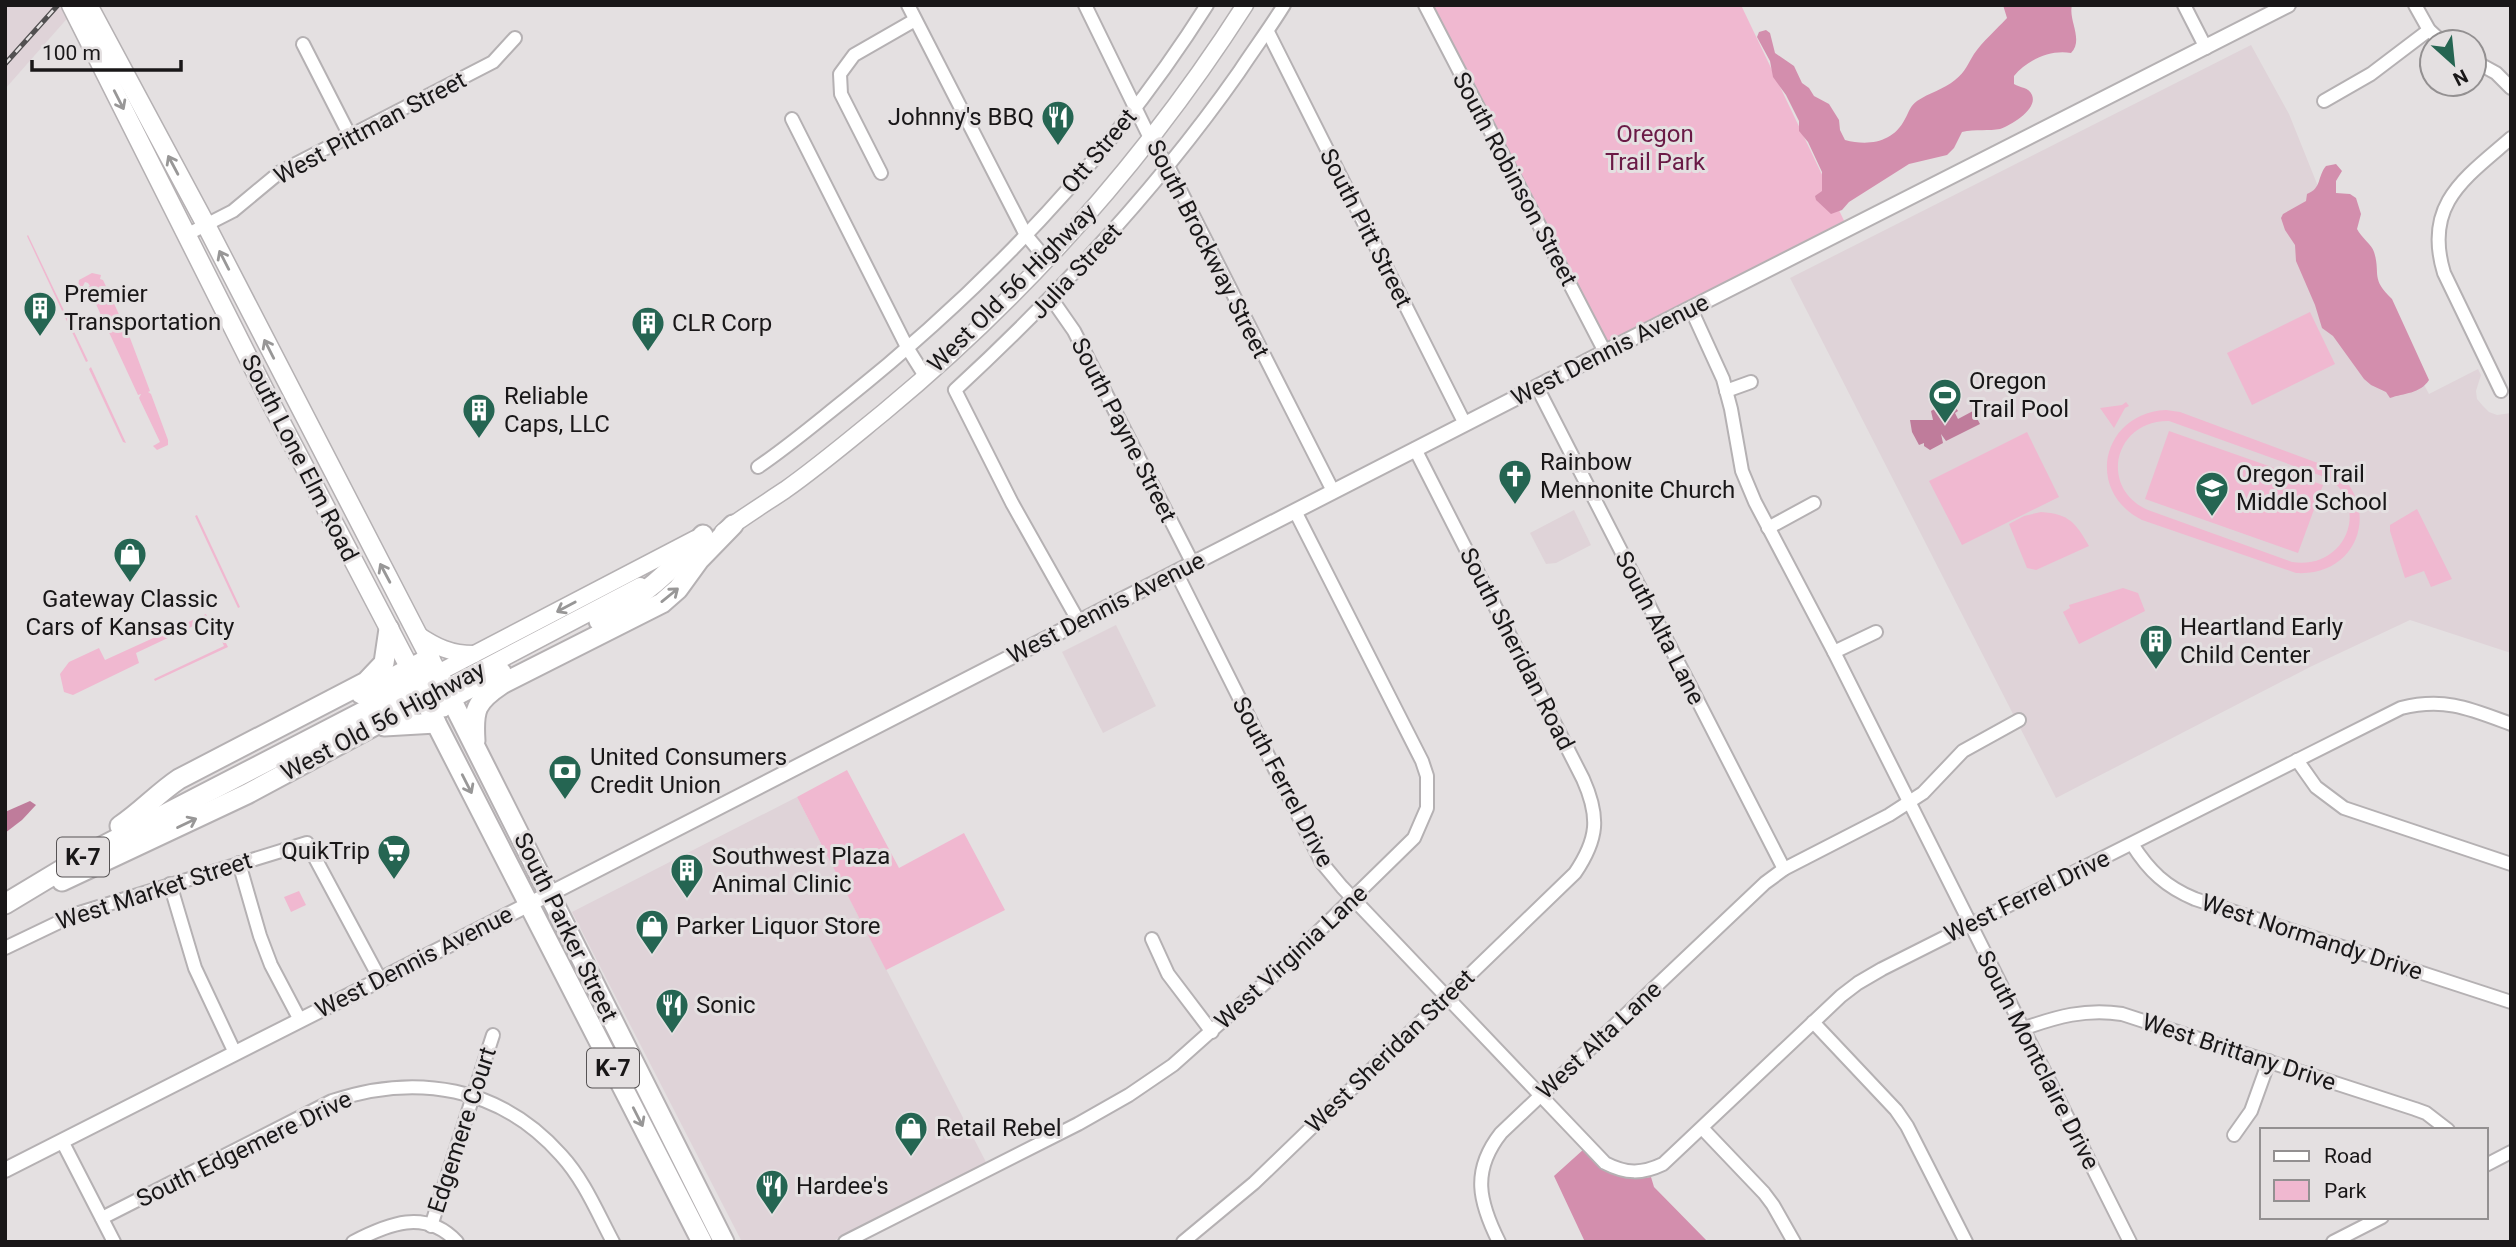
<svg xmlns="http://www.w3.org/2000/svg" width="2516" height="1247" viewBox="0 0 2516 1247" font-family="Roboto,sans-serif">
<rect width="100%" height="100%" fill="#e4e0e1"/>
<g fill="#dfd3d8">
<polygon points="5,5 79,5 5,89"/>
<polygon points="2251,45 2289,114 2317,184 2429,394 2478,369 2481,375 2476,391 2477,399 2483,406 2489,412 2497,415 2511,413 2511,653 2410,620 2310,667 2056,798 1790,278"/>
<polygon points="1574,510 1591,545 1556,563 1546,564 1530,533"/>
<polygon points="1116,625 1156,706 1103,733 1062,652"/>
<polygon points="797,797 987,1164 831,1242 742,1242 572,912"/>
</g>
<g fill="#f0b8d0" fill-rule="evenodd">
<polygon points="1425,5 1741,5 1848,229 1605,352"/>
<polygon points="28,235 88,361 86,362 27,236"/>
<polygon points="92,273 101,275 100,279 103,280 130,338 150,391 148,392 151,394 168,440 168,445 157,450 153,446 160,442 139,398 141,394 138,395 88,287 90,286 88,283 85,282 83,286 78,287 79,280"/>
<polygon points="2310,312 2335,364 2252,405 2227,353"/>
<polygon points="91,367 126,443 123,442 89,369"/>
<polygon points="2126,402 2129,406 2125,408 2114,428 2100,408 2122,405"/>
<path d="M2166,410L2180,412L2334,469C2382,507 2359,577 2296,573L2142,520C2084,491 2102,413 2166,410ZM2169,421L2330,479C2371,511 2343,570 2292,562L2148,510C2098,488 2114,420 2169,421Z"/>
<polygon points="2169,431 2323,485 2298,553 2145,499"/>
<polygon points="2027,432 2059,497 1962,545 1929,481"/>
<polygon points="2417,509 2452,579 2431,587 2424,571 2405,578 2390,531 2390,525"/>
<path d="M2041,512C2069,514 2075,522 2089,546L2036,570L2027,568L2009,524L2024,516Z"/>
<polygon points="197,515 240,607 238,608 195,516"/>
<polygon points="2123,588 2138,593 2145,611 2079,644 2063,612 2070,608 2069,605"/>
<polygon points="206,614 208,619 136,653 139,663 73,695 64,692 60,674 69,662 99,648 105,660"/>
<polygon points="223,637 228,647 155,681 154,679 224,646 221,639"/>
<polygon points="847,770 899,868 964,833 1005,910 886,970 797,797"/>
<polygon points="299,891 306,905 291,912 284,897"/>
</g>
<g fill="#d38ead">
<path d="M2003,5H2072C2068,20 2084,40 2071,53C2051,49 2027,60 2014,76V84C2020,88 2029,87 2032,95C2038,109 2012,125 2000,129C1990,131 1975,129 1962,132L1954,148L1947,155L1909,164L1849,202L1842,210L1831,214L1816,200L1815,196L1822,191V172L1808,142L1799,131V121L1786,95L1773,77L1770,61L1757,37L1759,32L1766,30L1770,33L1775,53L1794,66L1802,83L1809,88L1814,96L1829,104L1839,120L1840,130L1845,140C1868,146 1893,143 1905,119C1909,112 1910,106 1917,101C1929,93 1944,89 1955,80C1966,71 1967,65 1974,54C1983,41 1996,30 2007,18Z"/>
<path d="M2336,164L2342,171L2336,181V193L2350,194L2356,198L2361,214L2357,229C2361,237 2372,245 2374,252C2381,274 2370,278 2392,299L2429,380C2420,394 2404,393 2390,398L2386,392L2371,385L2364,379L2333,336L2322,328L2315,305L2296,261L2295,245L2285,230L2281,218L2283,214L2306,201L2307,194C2322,188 2317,177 2326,166Z"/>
<path d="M1584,1149C1606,1172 1617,1181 1651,1177L1654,1187L1708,1242H1585L1554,1176Z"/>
</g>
<g fill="#bf7c9b">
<polygon points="1949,401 1953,409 1956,408 1958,411 1955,413 1958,419 1973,411 1980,424 1946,441 1941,434 1943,443 1930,450 1924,446 1924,443 1919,445 1912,432 1910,420 1933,420 1931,411"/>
<polygon points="30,801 36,805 22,820 5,833 5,812"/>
</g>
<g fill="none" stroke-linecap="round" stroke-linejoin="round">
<defs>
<g id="minor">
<polyline points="908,5 1026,235 1046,259"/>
<polyline points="1085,5 1150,138 1168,166 1333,491"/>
<polyline points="1425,5 1605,352"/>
<polyline points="2184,5 2206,48"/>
<polyline points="2415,5 2429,30 2442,42"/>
<polyline points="1268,32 1465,424"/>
<polyline points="303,44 350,136"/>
<polyline points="2474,61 2496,73 2511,88"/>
<polyline points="2324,101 2371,74 2429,30"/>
<polyline points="792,119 908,349 925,376"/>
<polyline points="881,173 841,94 840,74 854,55 915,20"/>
<polyline points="186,235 233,211 280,172 493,62 515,38"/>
<polyline points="1051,298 1074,331 1193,564"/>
<polyline points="1691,309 1723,379 1731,409 1742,471 1755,502 1834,652 2130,1242"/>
<polyline points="1537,387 1784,869"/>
<polyline points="1726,391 1751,382"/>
<path d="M2501,391L2444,273C2423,204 2465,178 2511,138"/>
<path d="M758,467C789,446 817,422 846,399C986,287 1111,157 1207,5"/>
<polyline points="1768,528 1814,503"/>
<path d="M1176,572L1322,863L1342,887L1605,1163C1626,1174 1642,1174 1663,1164L1841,996L1858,983L1882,969L2401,708C2445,697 2471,709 2511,724"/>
<path d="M1079,622L1012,503L955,390C1060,293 1157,189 1239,72C1254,49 1270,28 1284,5"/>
<polyline points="1834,652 1876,632"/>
<polyline points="2297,760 2316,787 2344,808 2511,864"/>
<path d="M2132,844C2149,871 2166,887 2195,899L2511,1002"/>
<polyline points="239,863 260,936 271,965 300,1020"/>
<polyline points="170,884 195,968 235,1053"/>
<polyline points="1152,939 1168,974 1212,1032"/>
<polyline points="5,948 76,914 307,843 380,979"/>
<polyline points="1813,1022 1896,1110 1907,1126 1966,1242"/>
<path d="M2022,1029C2056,1017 2086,1008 2122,1014L2415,1109L2426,1113L2448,1130"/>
<polyline points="1702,1128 1764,1193 1773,1205 1794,1242"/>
<polyline points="2234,1135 2251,1111 2269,1061"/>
<polyline points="62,1141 114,1242"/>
<polyline points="2486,1165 2511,1152"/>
<path d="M102,1218L332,1101C416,1073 500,1086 561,1155C584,1180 597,1212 613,1242"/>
<polyline points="431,1226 493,1035"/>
<path d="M353,1242C388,1224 425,1208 457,1242"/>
<polyline points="845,1242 1078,1124 1129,1095 1173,1065 1275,974 1414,838 1427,808 1427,776 1422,761 1295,511"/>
<path d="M1183,1242L1254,1183L1575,873C1598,839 1600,817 1583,779L1415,449"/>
<path d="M1499,1242C1479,1202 1471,1171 1501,1133L1765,883L1784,869L1889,815L1923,793L1963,751L2019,720"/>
<polyline points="2333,1242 2382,1217"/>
</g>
<polyline id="tertiary" points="5,1170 563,887 1605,352 2288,5"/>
<g id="secondary">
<path d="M723,532C743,517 764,504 785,490C819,466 852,438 884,412C1024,296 1147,158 1245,5"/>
<path d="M417,634C436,647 451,654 474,654"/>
<polyline points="438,673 695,539"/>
<polyline points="446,688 640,586"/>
</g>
<g id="primary">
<polyline points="71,5 272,405 417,682"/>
<polyline points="88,5 206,225 436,670"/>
</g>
<g id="trunk">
<path d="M599,621C642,598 671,571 703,535"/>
<polyline points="418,684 436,723 702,1242"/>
<polyline points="361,694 430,658"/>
<polyline points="443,707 451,698 501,672"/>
<polyline points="384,726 436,723"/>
<path d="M475,741C473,710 475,702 502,684L662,603L678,589L699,560L733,525"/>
<path d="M120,826C141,812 158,793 179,779L366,682L384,663L389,629"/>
<polyline points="62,881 247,794 435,693"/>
<polyline points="5,904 88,854 438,673 724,1242"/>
</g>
</defs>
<use href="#minor" stroke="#b5b1b3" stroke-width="16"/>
<use href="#tertiary" stroke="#b5b1b3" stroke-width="18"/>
<use href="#secondary" stroke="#b5b1b3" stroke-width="19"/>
<use href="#primary" stroke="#b5b1b3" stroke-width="21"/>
<use href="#trunk" stroke="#b5b1b3" stroke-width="23"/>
<use href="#minor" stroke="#fff" stroke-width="12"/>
<use href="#tertiary" stroke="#fff" stroke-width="14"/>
<use href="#secondary" stroke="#fff" stroke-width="16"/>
<use href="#primary" stroke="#fff" stroke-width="18"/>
<use href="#trunk" stroke="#fff" stroke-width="19"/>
<defs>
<polyline id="rail" points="5,64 58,5"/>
</defs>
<use href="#rail" stroke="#525051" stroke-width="5"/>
<use href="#rail" stroke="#e4e0e1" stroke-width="2.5" stroke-dasharray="8" stroke-linecap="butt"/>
</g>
<defs><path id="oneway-shaft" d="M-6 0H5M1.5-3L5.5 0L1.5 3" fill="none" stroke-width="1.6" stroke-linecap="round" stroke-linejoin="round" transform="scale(1.75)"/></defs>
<g stroke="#989797">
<use href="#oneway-shaft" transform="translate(119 100) rotate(63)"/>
<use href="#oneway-shaft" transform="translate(173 165) rotate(-118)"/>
<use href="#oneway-shaft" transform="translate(224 260) rotate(-117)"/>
<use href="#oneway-shaft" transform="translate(269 349) rotate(-117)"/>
<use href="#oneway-shaft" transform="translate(385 573) rotate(-118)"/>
<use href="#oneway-shaft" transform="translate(670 595) rotate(-39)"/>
<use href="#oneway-shaft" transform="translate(566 607) rotate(152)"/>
<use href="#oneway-shaft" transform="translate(467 784) rotate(63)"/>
<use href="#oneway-shaft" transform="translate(187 823) rotate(-26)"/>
<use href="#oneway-shaft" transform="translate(638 1117) rotate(63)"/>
</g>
<defs>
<symbol id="restaurant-pin" viewBox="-11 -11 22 30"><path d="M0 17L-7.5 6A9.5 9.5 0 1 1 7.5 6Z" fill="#256552" stroke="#e4e0e1"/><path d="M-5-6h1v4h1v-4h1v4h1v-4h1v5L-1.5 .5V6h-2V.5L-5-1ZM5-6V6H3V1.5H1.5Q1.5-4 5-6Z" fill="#fff"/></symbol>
<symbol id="building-pin" viewBox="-11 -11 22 30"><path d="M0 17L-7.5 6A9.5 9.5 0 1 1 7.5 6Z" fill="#256552" stroke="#e4e0e1"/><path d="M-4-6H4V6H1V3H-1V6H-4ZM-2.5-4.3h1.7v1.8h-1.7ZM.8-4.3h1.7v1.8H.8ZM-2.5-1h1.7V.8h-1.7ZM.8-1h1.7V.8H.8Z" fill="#fff"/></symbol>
<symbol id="stadium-pin" viewBox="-11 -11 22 30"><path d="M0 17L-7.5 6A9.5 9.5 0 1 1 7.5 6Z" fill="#256552" stroke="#e4e0e1"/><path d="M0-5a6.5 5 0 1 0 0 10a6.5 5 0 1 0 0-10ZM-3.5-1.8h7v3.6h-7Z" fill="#fff"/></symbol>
<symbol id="church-pin" viewBox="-11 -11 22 30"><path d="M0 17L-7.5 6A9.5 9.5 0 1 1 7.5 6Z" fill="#256552" stroke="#e4e0e1"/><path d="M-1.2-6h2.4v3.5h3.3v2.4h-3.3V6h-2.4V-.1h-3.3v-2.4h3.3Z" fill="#fff"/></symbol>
<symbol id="school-pin" viewBox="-11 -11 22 30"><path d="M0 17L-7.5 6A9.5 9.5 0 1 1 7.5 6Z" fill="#256552" stroke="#e4e0e1"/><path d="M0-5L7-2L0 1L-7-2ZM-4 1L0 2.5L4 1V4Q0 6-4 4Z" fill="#fff"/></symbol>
<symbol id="shop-pin" viewBox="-11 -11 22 30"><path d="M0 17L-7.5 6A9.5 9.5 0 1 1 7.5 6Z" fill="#256552" stroke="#e4e0e1"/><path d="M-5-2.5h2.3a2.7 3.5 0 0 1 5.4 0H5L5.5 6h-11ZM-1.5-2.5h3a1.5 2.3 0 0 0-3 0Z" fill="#fff"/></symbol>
<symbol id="bank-pin" viewBox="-11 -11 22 30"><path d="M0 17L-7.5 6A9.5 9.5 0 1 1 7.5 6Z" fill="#256552" stroke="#e4e0e1"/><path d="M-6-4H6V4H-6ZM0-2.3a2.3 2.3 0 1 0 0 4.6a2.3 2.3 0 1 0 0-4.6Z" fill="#fff"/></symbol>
<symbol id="supermarket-pin" viewBox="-11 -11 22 30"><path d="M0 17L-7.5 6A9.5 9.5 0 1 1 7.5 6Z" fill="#256552" stroke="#e4e0e1"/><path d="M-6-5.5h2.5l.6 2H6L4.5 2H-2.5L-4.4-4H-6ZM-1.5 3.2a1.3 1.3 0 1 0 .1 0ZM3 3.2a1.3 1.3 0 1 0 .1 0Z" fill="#fff"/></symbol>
</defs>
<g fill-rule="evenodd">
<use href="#restaurant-pin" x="1039" y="98" width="38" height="52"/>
<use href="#building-pin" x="21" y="289" width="38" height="52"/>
<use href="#building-pin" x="629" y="304" width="38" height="52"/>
<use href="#stadium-pin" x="1926" y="376" width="38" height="52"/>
<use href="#building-pin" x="460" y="391" width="38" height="52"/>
<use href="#church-pin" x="1496" y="457" width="38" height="52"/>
<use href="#school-pin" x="2193" y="469" width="38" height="52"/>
<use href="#shop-pin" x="111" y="535" width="38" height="52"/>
<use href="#building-pin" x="2137" y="622" width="38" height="52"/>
<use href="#bank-pin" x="546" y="752" width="38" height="52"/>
<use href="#supermarket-pin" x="375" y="832" width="38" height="52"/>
<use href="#building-pin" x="668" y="851" width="38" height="52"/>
<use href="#shop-pin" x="633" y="907" width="38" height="52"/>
<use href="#restaurant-pin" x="653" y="986" width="38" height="52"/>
<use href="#shop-pin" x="892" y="1109" width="38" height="52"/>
<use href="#restaurant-pin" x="753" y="1167" width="38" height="52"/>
</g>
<g text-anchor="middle" stroke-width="6" stroke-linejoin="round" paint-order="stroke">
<g fill="#e4e0e1" stroke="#565354" stroke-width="2">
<rect x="57" y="837.5" width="52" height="39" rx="5"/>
<rect x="587" y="1048.5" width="52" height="39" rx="5"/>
</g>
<g font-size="23" font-weight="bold" fill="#191718">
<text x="83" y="865">K-7</text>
<text x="613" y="1076">K-7</text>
</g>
<g font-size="24" fill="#191718" stroke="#e4e0e1" text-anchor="start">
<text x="1034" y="125" text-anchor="end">Johnny's BBQ</text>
<text x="64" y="302">Premier<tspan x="64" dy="28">Transportation</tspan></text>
<text x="672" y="331">CLR Corp</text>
<text x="1969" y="389">Oregon<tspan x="1969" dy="28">Trail Pool</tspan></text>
<text x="504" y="404">Reliable<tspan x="504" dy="28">Caps, LLC</tspan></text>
<text x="1540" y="470">Rainbow<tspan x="1540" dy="28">Mennonite Church</tspan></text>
<text x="2236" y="482">Oregon Trail<tspan x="2236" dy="28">Middle School</tspan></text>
<text x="130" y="607" text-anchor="middle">Gateway Classic<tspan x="130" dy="28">Cars of Kansas City</tspan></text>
<text x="2180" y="635">Heartland Early<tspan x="2180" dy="28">Child Center</tspan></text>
<text x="590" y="765">United Consumers<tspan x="590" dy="28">Credit Union</tspan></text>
<text x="370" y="859" text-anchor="end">QuikTrip</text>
<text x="712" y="864">Southwest Plaza<tspan x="712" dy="28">Animal Clinic</tspan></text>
<text x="676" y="934">Parker Liquor Store</text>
<text x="696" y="1013">Sonic</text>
<text x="936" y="1136">Retail Rebel</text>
<text x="796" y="1194">Hardee's</text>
</g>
<g font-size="24" fill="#191718" stroke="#e4e0e1">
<text transform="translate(370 128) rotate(-28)" y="8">West Pittman Street</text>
<text transform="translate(1099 151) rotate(-50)" y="8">Ott Street</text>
<text transform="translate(1515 179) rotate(62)" y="8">South Robinson Street</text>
<text transform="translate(1366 228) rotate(63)" y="8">South Pitt Street</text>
<text transform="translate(1208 249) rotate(63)" y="8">South Brockway Street</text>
<text transform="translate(1076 271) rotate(-47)" y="8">Julia Street</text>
<text transform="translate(1012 288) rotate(-45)" y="8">West Old 56 Highway</text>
<text transform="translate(1610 350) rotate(-27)" y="8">West Dennis Avenue</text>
<text transform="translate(1124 430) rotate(63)" y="8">South Payne Street</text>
<text transform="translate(300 458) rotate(63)" y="8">South Lone Elm Road</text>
<text transform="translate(1106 608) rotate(-27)" y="8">West Dennis Avenue</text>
<text transform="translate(1660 628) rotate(63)" y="8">South Alta Lane</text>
<text transform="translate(1517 649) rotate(63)" y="8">South Sheridan Road</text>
<text transform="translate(383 721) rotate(-28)" y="8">West Old 56 Highway</text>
<text transform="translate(1283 782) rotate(62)" y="8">South Ferrel Drive</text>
<text transform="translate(154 891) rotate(-18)" y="8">West Market Street</text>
<text transform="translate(2027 896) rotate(-26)" y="8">West Ferrel Drive</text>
<text transform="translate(566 927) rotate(64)" y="8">South Parker Street</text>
<text transform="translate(2312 937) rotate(18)" y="8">West Normandy Drive</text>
<text transform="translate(1291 957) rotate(-43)" y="8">West Virginia Lane</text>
<text transform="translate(414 962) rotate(-27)" y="8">West Dennis Avenue</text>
<text transform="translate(1599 1040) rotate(-43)" y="8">West Alta Lane</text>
<text transform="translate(1390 1051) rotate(-44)" y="8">West Sheridan Street</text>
<text transform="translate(2239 1052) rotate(18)" y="8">West Brittany Drive</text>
<text transform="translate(2038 1060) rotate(63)" y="8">South Montclaire Drive</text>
<text transform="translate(462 1130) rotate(-72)" y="8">Edgemere Court</text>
<text transform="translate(244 1149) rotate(-26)" y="8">South Edgemere Drive</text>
</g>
<g font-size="24" fill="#6a1a46" stroke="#e4e0e1">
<text x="1655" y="142">Oregon<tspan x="1655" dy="28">Trail Park</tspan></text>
</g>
</g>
<rect width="2516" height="1247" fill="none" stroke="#191718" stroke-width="14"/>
<rect x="2260" y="1128" width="228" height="91" fill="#e4e0e1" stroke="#939091" stroke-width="2"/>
<rect x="2274" y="1151" width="35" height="10" fill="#ffffff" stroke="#939091" stroke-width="2"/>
<text x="2324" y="1163" font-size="21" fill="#191718">Road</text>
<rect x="2274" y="1180" width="35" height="21" fill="#f0b8d0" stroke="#939091" stroke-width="2"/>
<text x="2324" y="1198" font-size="21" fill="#191718">Park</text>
<g transform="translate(2453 63) rotate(153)"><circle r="33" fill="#e4e0e1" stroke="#939091" stroke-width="2"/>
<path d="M0-5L12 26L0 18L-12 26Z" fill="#256552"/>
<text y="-10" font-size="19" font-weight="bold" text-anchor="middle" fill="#191718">N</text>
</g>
<path d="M32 60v10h149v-10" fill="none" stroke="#191718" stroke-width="3.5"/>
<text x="42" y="60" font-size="21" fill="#191718" stroke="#e4e0e1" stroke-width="5" paint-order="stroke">100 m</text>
</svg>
